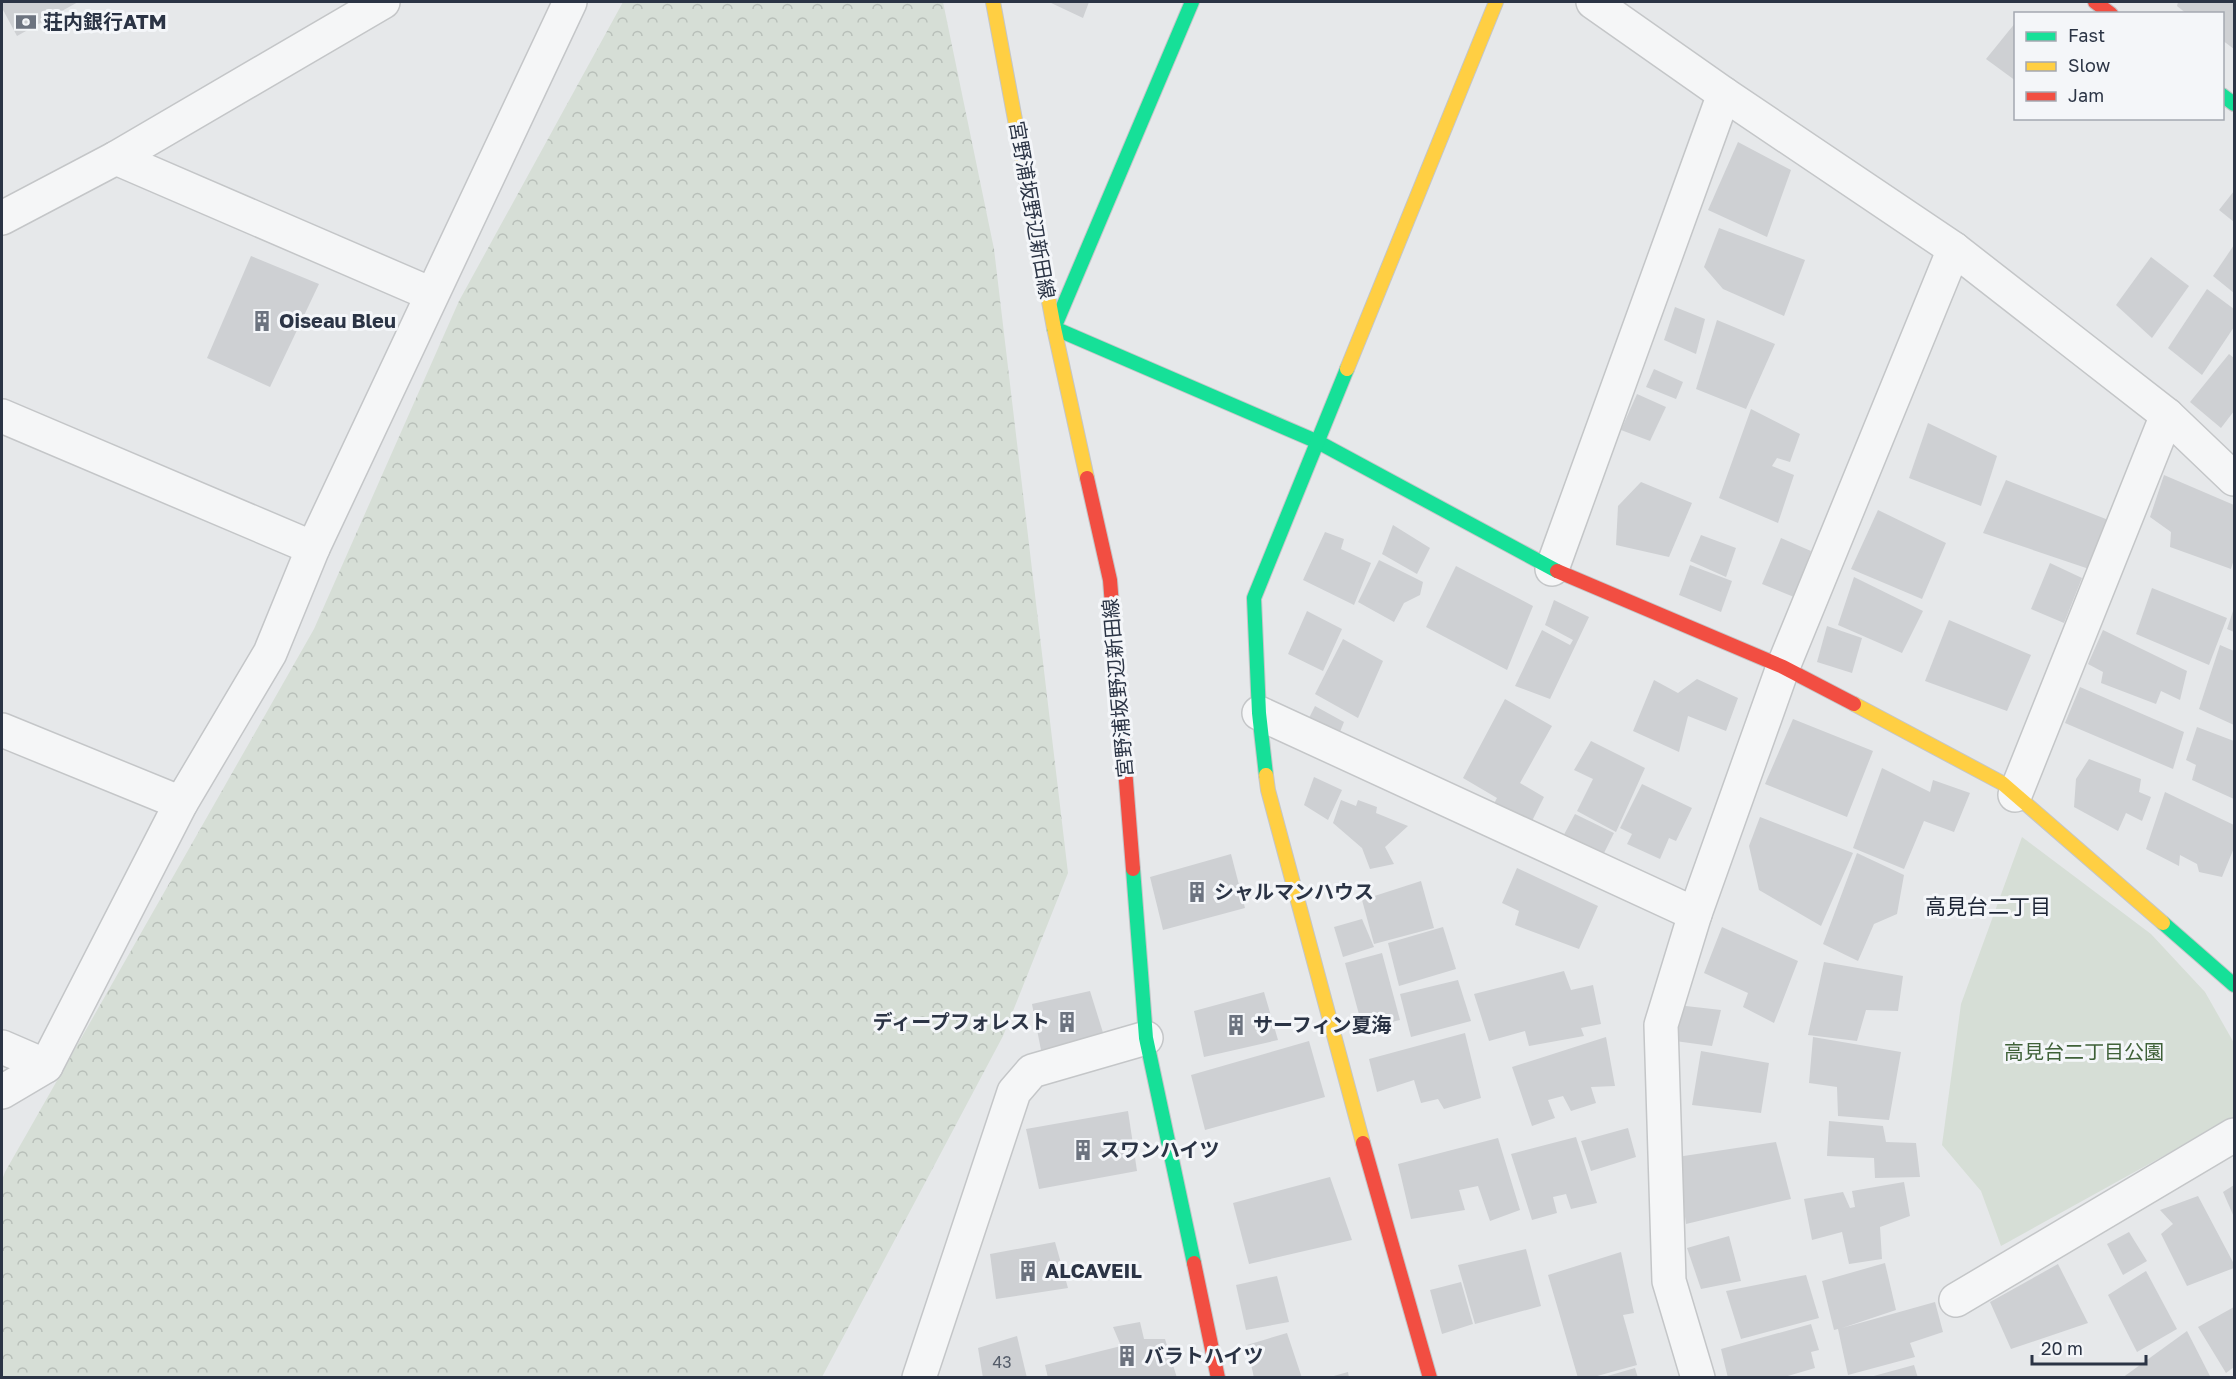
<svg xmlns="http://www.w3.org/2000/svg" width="2236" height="1379" viewBox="0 0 2236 1379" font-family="'Golos Text','Noto Sans JP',sans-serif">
<defs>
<pattern id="forest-crowns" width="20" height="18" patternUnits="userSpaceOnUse" patternTransform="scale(1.5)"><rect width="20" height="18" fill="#d6ded6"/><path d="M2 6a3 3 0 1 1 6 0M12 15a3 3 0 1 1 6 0" fill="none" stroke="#b8bfb9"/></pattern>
</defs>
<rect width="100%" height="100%" fill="#e6e8ea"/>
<polygon fill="url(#forest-crowns)" points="623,2 943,2 994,249 1068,873 1003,1036 822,1377 2,1377 2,1180 5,1172 314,629 459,301"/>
<polygon fill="#d6ded6" points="2022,837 2151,934 2205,992 2234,1043 2234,1117 2001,1246 1981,1191 1942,1145 1961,1004"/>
<g fill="#ced0d3">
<polygon points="2,2 78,2 17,36 2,8"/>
<polygon points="1049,2 1089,2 1083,18"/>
<polygon points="2178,2 2234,2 2234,49 2222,40 2222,14 2187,14 2177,6"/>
<polygon points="2016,22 2016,81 1986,59"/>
<polygon points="1738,142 1791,170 1767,237 1708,210"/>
<polygon points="2234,191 2234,222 2219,210"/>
<polygon points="1719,228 1805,260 1784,316 1723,289 1704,267"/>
<polygon points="2234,245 2234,293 2213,276"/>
<polygon points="251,256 319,284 270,387 207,358"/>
<polygon points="2151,257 2189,286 2152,338 2116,305"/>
<polygon points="2207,289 2234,309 2234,327 2202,375 2168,348"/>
<polygon points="1675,307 1705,319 1696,354 1664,340"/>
<polygon points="1717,320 1775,344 1746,409 1696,389"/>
<polygon points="2229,354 2234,358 2234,411 2221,428 2190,402"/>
<polygon points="1654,369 1683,382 1676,399 1646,387"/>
<polygon points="1637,394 1666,407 1650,441 1621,430"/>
<polygon points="1751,409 1800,434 1790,462 1777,458 1772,466 1794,475 1778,523 1719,498"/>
<polygon points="1928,423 1997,456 1981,506 1909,478"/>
<polygon points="2164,475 2234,505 2234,559 2231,569 2170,547 2171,532 2150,517"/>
<polygon points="2006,480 2111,521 2095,571 1983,533"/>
<polygon points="1641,482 1692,503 1669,557 1616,545 1618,506"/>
<polygon points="1878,510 1946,543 1922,599 1851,569"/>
<polygon points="1393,525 1430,548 1417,574 1382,554"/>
<polygon points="1325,532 1344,539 1341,549 1371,563 1354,605 1303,580"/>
<polygon points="1701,535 1736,548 1726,577 1690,561"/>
<polygon points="1781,538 1811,551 1794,597 1762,584"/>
<polygon points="1379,560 1423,582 1420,595 1404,603 1394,622 1358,602"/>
<polygon points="2050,563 2082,578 2064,623 2031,609"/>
<polygon points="1690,565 1732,581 1721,612 1679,595"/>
<polygon points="1456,566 1533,606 1507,670 1426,627"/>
<polygon points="1854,577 1923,611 1902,653 1838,625"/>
<polygon points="2152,588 2227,618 2209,665 2136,634"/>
<polygon points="1554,600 1589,617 1550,699 1515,686 1542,630 1570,645 1573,640 1545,625"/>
<polygon points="2234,608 2234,632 2227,629"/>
<polygon points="1307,611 1342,629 1323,671 1288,654"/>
<polygon points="1949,620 2031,655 2007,711 1925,681"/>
<polygon points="1827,626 1862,638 1852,673 1817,662"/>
<polygon points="2103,630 2187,671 2180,700 2161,691 2156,704 2101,683 2103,672 2088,664"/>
<polygon points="1343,639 1383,661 1358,718 1315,694"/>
<polygon points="2220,645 2234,651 2234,725 2199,709"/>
<polygon points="1697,679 1738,698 1726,731 1688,716 1679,752 1633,731 1654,680 1678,693"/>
<polygon points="2080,687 2184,732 2173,769 2065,723"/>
<polygon points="1505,699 1552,726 1520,783 1544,797 1528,829 1490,811 1497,798 1463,778"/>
<polygon points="1315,706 1344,722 1335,744 1304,728"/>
<polygon points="1793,719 1873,751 1847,817 1765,784"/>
<polygon points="2197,727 2234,741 2234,799 2192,780 2196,765 2186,760"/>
<polygon points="1591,741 1645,768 1616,832 1577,811 1593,779 1574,770"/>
<polygon points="2089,759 2141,779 2139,792 2151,797 2142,821 2126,813 2118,831 2074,807 2076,779"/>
<polygon points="1882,768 1930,792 1933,780 1970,793 1954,832 1924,821 1904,869 1853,848"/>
<polygon points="1314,777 1342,790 1328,820 1304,805"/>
<polygon points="1642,784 1692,808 1676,841 1669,838 1660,859 1627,844 1632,834 1620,828"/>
<polygon points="2165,792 2234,825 2234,848 2222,877 2199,872 2197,864 2180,855 2179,866 2146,849"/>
<polygon points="1341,800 1356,806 1358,800 1377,807 1376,813 1408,826 1385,847 1394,864 1370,869 1362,848 1333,823"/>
<polygon points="1575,814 1614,833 1598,865 1559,844"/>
<polygon points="1760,817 1853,853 1821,926 1759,890 1749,846"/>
<polygon points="1857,853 1904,875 1897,914 1874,924 1858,961 1823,944"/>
<polygon points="1231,854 1245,908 1163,930 1150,877"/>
<polygon points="1517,868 1598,906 1579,949 1515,925 1519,911 1502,903"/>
<polygon points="1421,881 1434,928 1374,944 1362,900"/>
<polygon points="1362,919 1374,947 1343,957 1334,927"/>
<polygon points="1443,927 1456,969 1399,986 1388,943"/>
<polygon points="1722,927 1798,961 1774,1023 1743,1007 1748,993 1704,973"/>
<polygon points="1382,953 1400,1020 1363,1029 1345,963"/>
<polygon points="1824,962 1903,976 1898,1011 1866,1010 1857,1041 1808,1035"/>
<polygon points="1564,971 1571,990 1593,985 1601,1024 1581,1028 1584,1036 1529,1046 1525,1031 1489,1041 1474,994"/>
<polygon points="1458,980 1471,1021 1411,1037 1400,994"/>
<polygon points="1090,991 1105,1039 1041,1050 1032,1004"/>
<polygon points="1264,992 1278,1040 1204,1057 1194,1011"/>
<polygon points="1677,1005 1721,1010 1712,1046 1675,1041"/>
<polygon points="1465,1033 1481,1098 1444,1109 1438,1099 1421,1103 1414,1080 1377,1092 1369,1059"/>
<polygon points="1606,1037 1615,1086 1591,1087 1596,1103 1571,1111 1563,1096 1548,1100 1555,1118 1532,1126 1512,1067"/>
<polygon points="1813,1037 1901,1052 1889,1120 1838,1116 1837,1087 1809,1083"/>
<polygon points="1309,1041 1325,1097 1205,1130 1191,1075"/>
<polygon points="1701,1051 1769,1063 1761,1113 1692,1105"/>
<polygon points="1128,1111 1137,1171 1039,1189 1026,1129"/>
<polygon points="1829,1121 1883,1126 1886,1142 1916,1143 1920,1177 1875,1178 1874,1158 1827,1156"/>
<polygon points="1628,1128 1636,1157 1591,1171 1581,1141"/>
<polygon points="1576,1137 1597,1203 1571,1209 1566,1194 1553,1197 1557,1213 1532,1220 1511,1154"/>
<polygon points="1498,1138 1520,1210 1490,1221 1478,1186 1459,1190 1465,1210 1411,1219 1398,1164"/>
<polygon points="1776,1142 1791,1199 1686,1224 1677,1157"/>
<polygon points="1330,1177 1352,1240 1249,1264 1233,1203"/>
<polygon points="1904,1182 1910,1216 1880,1227 1882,1259 1849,1264 1842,1232 1812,1240 1804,1199 1843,1192 1850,1208 1855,1207 1852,1191"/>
<polygon points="2234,1185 2234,1217 2223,1192"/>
<polygon points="2198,1196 2234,1264 2234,1268 2187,1286 2161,1234 2173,1224 2160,1210"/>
<polygon points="2129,1232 2147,1261 2123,1275 2107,1244"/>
<polygon points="1729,1236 1741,1281 1701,1289 1687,1248"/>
<polygon points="1055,1242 1068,1288 996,1299 990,1254"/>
<polygon points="1526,1249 1541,1306 1475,1324 1458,1265"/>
<polygon points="1621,1252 1634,1313 1623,1315 1637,1365 1590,1378 1578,1378 1548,1275"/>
<polygon points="1885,1263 1896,1310 1842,1328 1935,1302 1943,1332 1910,1343 1915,1357 1848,1375 1838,1329 1834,1330 1822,1281"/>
<polygon points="2058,1264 2088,1323 2011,1349 1990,1302"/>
<polygon points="2146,1271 2177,1329 2137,1352 2108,1295"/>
<polygon points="1806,1275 1819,1318 1741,1339 1726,1291"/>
<polygon points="1277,1276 1289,1322 1246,1330 1236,1285"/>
<polygon points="1461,1282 1473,1324 1442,1334 1430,1290"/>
<polygon points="2234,1307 2234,1367 2226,1373 2198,1327"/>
<polygon points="1140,1322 1144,1339 1165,1339 1177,1378 1048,1378 1045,1365 1121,1346 1113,1327"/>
<polygon points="1811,1324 1819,1350 1811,1352 1815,1368 1781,1378 1728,1378 1721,1349"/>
<polygon points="2187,1331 2211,1378 2122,1378"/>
<polygon points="1287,1333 1302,1378 1254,1378 1247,1345"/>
<polygon points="1017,1336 1027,1378 983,1378 978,1348"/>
<polygon points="1914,1365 1918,1378 1870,1378 1870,1377"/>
<polygon points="1635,1368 1638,1378 1604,1378 1604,1377"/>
<polygon points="1348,1372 1349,1378 1330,1378 1330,1377"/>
</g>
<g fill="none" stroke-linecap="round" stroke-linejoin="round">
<defs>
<g id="street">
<polyline points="1593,2 1724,94 1954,249 2167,415 2234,479"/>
<polyline points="116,158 431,294"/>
<polyline points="2,218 116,158 383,2"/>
<polyline points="2,416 313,548"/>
<polyline points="1552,569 1724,94"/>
<polyline points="1259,713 1695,914"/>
<polyline points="2,730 181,803"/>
<polyline points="2015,795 2167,415"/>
<polyline points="2,1047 46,1066"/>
<polyline points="2,1092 46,1066 181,803 270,653 313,548 570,2"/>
<polyline points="1956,1300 2234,1135"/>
<polyline points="919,1378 1014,1092 1032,1071 1146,1038"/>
<polyline points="1698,1378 1669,1281 1661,1025 1695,914 1783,667 1954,249"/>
</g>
<g id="fast">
<polyline points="2222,95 2234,104"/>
<polyline points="1054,328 1318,442 1557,571"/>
<polyline points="1054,328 1192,2"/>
<polyline points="1266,775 1259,713 1254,598 1347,369"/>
<polyline points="1133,869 1146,1038 1194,1263"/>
<polyline points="2163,923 2234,985"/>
</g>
<g id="slow">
<polyline points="993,2 1054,328 1087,478"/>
<polyline points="1347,369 1496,2"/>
<polyline points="1854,704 2002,783 2163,923"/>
<polyline points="1266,775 1268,790 1363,1143"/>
</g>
<g id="jam">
<polyline points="2095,2 2111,14"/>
<polyline points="1087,478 1110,580 1133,869"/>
<polyline points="1557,571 1783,667 1854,704"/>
<polyline points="1363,1143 1430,1378"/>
<polyline points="1194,1263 1218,1378"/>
</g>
</defs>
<use href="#street" stroke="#c4c6c8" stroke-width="36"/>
<use href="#fast" stroke="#c4c6c8" stroke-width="16"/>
<use href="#slow" stroke="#c4c6c8" stroke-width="16"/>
<use href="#jam" stroke="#c4c6c8" stroke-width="16"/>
<use href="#street" stroke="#f5f6f7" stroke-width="33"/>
<use href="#fast" stroke="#16e098" stroke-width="14"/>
<use href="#slow" stroke="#ffcf43" stroke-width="14"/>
<use href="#jam" stroke="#f24e42" stroke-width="14"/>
</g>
<defs>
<symbol id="bank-bare" viewBox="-9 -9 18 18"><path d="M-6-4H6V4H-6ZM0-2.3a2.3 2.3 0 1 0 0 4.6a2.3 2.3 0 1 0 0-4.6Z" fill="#6c737f" stroke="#f4f6f9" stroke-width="2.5" paint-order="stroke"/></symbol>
<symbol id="building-bare" viewBox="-9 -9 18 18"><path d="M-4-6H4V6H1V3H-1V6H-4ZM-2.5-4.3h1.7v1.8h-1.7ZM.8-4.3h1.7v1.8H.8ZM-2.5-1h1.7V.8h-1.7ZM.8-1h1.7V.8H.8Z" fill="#6c737f" stroke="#f4f6f9" stroke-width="2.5" paint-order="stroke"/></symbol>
</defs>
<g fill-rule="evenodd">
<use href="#bank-bare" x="11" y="7" width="30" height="30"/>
<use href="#building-bare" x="247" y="306" width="30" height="30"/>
<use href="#building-bare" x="1182" y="877" width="30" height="30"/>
<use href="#building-bare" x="1052" y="1007" width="30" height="30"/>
<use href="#building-bare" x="1221" y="1010" width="30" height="30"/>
<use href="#building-bare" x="1068" y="1135" width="30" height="30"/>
<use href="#building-bare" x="1013" y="1256" width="30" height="30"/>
<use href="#building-bare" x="1112" y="1341" width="30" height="30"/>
</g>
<g text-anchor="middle" stroke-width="6" stroke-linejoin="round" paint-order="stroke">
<g font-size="16" fill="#545c69">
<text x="1002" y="1368">43</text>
</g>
<g font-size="20" font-weight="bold" fill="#2b3445" stroke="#f4f6f9" text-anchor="start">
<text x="43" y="29">荘内銀行ATM</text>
<text x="279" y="328">Oiseau Bleu</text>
<text x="1214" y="899">シャルマンハウス</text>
<text x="1050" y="1029" text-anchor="end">ディープフォレスト</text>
<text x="1253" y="1032">サーフィン夏海</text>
<text x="1100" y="1157">スワンハイツ</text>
<text x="1045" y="1278">ALCAVEIL</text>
<text x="1144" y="1363">バラトハイツ</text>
</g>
<g font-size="20" fill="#2b3445" stroke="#f4f6f9">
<text transform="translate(1032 210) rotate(80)" y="7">宮野浦坂野辺新田線</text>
<text transform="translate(1118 688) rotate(-95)" y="7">宮野浦坂野辺新田線</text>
</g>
<g font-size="20" fill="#3f6138" stroke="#f4f6f9">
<text x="2084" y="1059">高見台二丁目公園</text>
</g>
<g font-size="21" fill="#1d2536" stroke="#f4f6f9">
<text x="1988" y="914">高見台二丁目</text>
</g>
</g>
<rect width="2236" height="1379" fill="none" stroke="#2b3445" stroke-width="6"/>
<rect x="2014" y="12" width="210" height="108" fill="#f4f6f9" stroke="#a4a8b1" stroke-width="1.5"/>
<rect x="2026" y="32" width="30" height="9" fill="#16e098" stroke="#a4a8b1" stroke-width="1.5"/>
<text x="2068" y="42" font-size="18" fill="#2b3445">Fast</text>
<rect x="2026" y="62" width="30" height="9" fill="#ffcf43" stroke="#a4a8b1" stroke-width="1.5"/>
<text x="2068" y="72" font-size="18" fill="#2b3445">Slow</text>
<rect x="2026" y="92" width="30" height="9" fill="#f24e42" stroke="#a4a8b1" stroke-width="1.5"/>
<text x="2068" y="102" font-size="18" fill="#2b3445">Jam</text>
<path d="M2032 1355v9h114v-9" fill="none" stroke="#2b3445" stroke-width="3"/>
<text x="2041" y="1355" font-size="18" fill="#2b3445" stroke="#f4f6f9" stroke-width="4.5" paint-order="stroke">20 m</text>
</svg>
